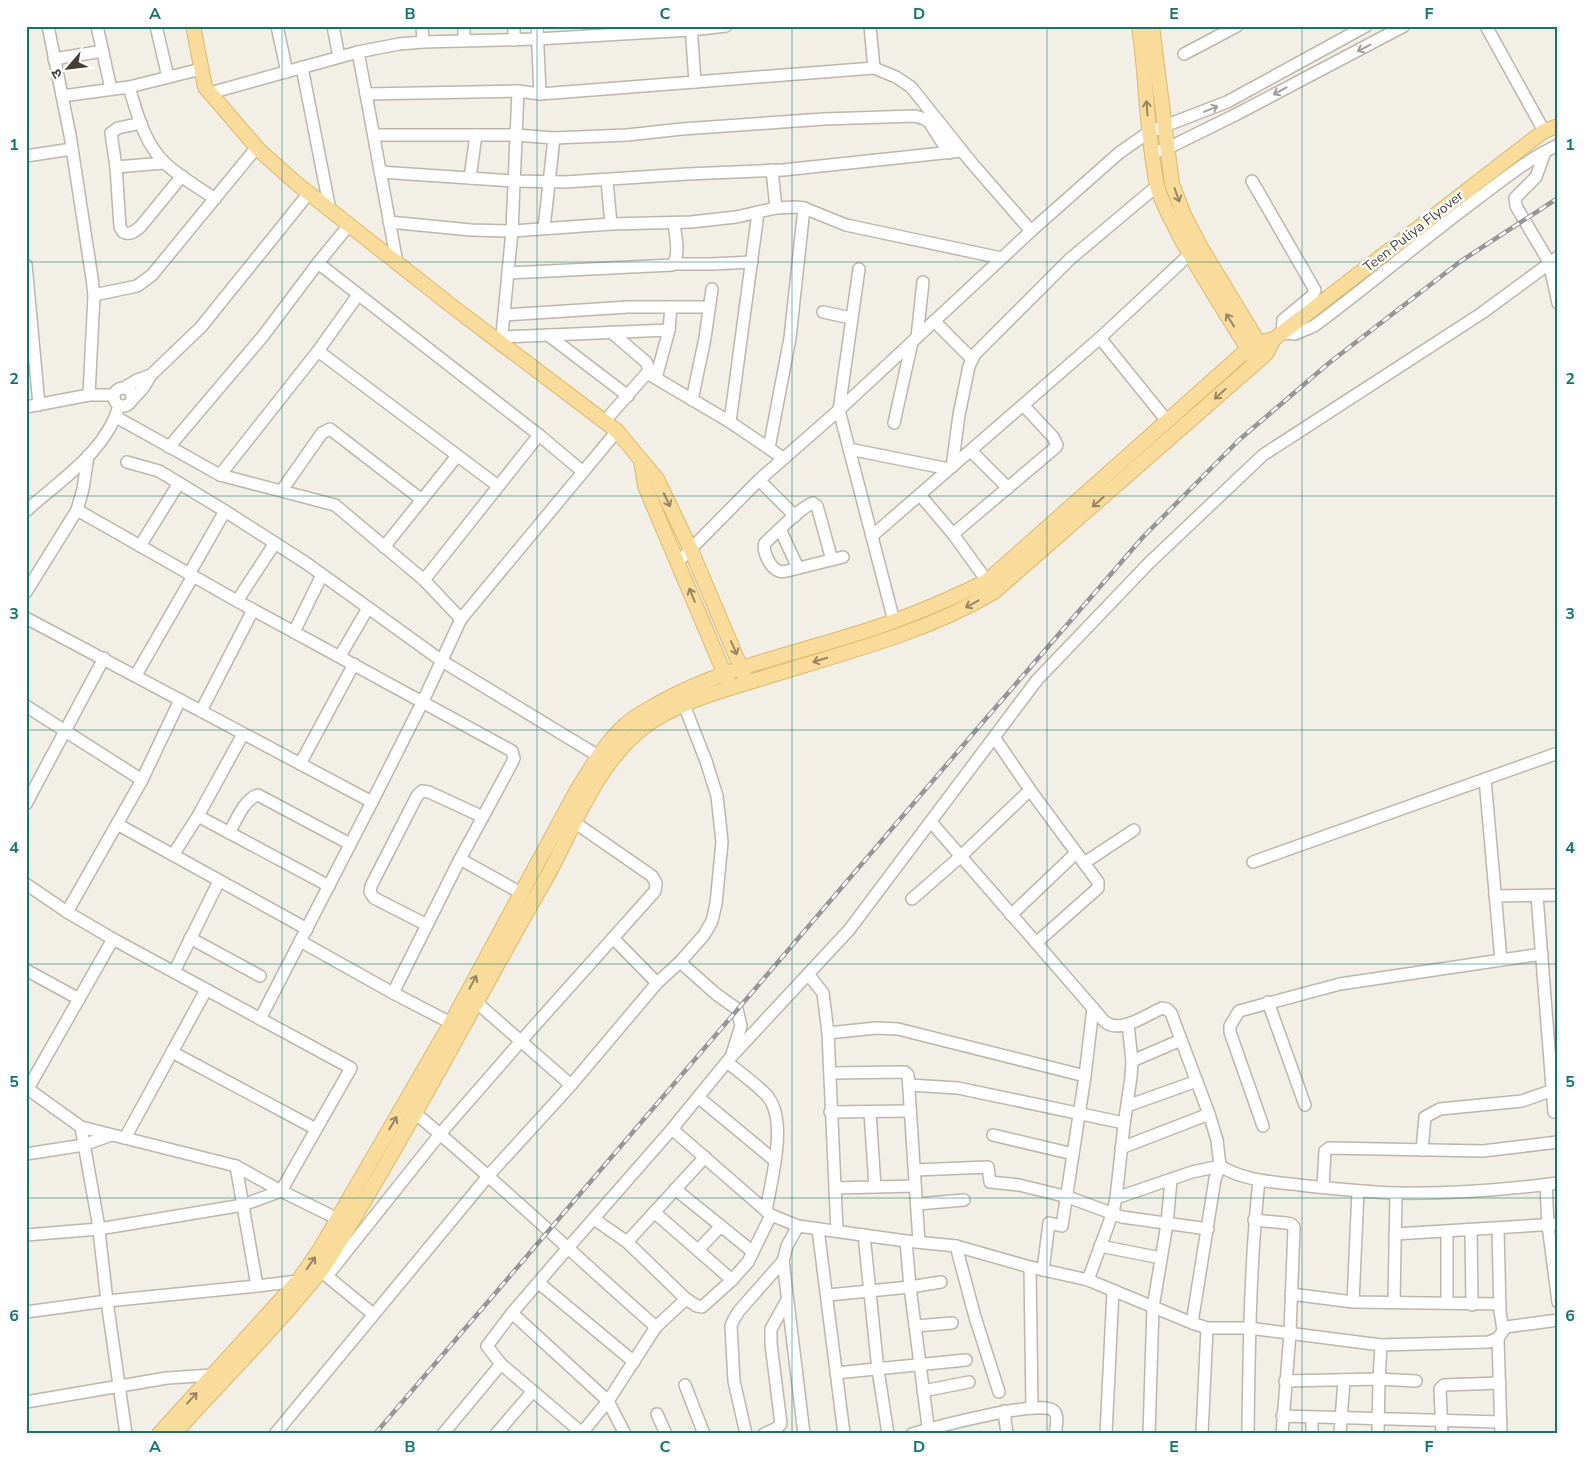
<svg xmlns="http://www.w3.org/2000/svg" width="1584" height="1460" viewBox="0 0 1584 1460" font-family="'Nunito Sans','Noto Sans Devanagari',sans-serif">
<rect width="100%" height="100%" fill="#f2efe7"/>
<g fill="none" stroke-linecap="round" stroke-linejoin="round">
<defs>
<g id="minor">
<polyline points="48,26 70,135 92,278 94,295 89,395"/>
<polyline points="97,26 111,89"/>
<polyline points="156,26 168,77"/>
<polyline points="277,26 287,72"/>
<polyline points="333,26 339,57"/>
<polyline points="422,26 423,42"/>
<polyline points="464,26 464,41"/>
<polyline points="514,26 514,40"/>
<polyline points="870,26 874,68"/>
<polyline points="1486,26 1544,131"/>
<polyline points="358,52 399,44 423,42 537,39 691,30 726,26"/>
<polyline points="1184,54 1237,26"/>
<polyline points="54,59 103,51"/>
<polyline points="302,67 330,210"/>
<polyline points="695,82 874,68 896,77 911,87 971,162 1031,231"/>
<path d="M129,87C137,113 144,143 165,163C179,177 199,187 215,199"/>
<polyline points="210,93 358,52 366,94"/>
<polyline points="540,94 695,82 691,26"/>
<polyline points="62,96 129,87 201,69"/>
<path d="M141,123L118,128L111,133L116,167L120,227L123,232C130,236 136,231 141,226L182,176"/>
<polyline points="374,135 516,135 554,138 627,135 682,129 824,119 915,116 925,119 929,122 949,153"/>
<polyline points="1545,152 1536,177 1515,198 1516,206 1549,262 1558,303"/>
<polyline points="1152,153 1168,148 1237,114 1404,26"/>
<polyline points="26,156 72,149"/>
<polyline points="116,167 164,163"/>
<polyline points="772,170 776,208"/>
<polyline points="380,172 514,181 565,182 687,174 783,170 962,151"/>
<polyline points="470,178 476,135"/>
<polyline points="607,181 611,224"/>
<path d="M1252,181L1315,290L1312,296L1283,320L1282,333L1295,334L1314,326C1371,284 1424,238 1481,196C1505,178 1530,158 1558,145"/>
<polyline points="389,222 471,230 512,231 611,224 691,222 736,217 776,208 796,207 804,208 846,225 1001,258"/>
<polyline points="544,228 554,138"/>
<polyline points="318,263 539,435 583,472"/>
<polyline points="397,263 366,94 518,91 540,94 537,26"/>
<polyline points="675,264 712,264 752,262"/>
<polyline points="26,265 39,405"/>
<polyline points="859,269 839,410 894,621"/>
<path d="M508,273L672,265C681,257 675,234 674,223"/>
<polyline points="94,295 137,286 152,275 257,147"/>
<polyline points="823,312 851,318"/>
<polyline points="504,315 628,307 709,307"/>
<polyline points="934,321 972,359"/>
<polyline points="548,335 628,396"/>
<polyline points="503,337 669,330"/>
<polyline points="917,337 923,282"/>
<polyline points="1100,338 1167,421"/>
<polyline points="501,345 512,231 518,91"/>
<polyline points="318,351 498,486"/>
<polyline points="647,373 730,422 783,458"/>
<polyline points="656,378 669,330 671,307"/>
<circle cx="123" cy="397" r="9"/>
<polyline points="124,388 137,380 151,375"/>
<polyline points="132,400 143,388 151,375 201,327 309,193"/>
<polyline points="692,400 705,338 712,289"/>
<polyline points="26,407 89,395 114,395"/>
<polyline points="116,417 220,475 335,505 424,580 461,619"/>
<polyline points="604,422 647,373 649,369 646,362 611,332"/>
<polyline points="730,422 758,213"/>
<polyline points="894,423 912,342"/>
<polyline points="169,447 263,336 318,263 349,225"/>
<polyline points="769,448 790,338 804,208"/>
<polyline points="849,449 949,469"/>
<polyline points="971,451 1008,488"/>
<polyline points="127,462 159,471 225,511 306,563 442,661 605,760"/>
<polyline points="952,467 959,415 969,366 975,354 1070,259 1157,186"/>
<polyline points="220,475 318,351 358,295"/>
<polyline points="759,480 795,516"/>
<polyline points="282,490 322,433 330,429 422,500"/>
<polyline points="920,495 953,534 987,581"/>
<polyline points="77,510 237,601 512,751 514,758 512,763 460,859 393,993"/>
<path d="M26,511C60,480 106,452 119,406"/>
<polyline points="780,529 798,568"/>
<polyline points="953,534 1056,447 1057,445 1053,437 1023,405"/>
<polyline points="872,536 1100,338 1190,254"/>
<polyline points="140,546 179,483"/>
<polyline points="384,547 457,456"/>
<path d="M832,560L817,506L813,503C802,506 775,534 765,543C762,551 770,568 779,571C782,572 784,571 787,571L843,557"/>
<polyline points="678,562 759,480 839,410 1031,231 1119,153 1149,132 1227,102 1366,26"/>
<polyline points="189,574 225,511"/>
<polyline points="424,580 539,435"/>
<polyline points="26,592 77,510 83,489 88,456"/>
<polyline points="237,601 275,543"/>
<polyline points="26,618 372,802 260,1019"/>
<polyline points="294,632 322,575"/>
<polyline points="340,656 368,608"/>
<polyline points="136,675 193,576"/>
<polyline points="684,705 706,761 717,796 722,842 716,904 712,921 704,935 680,962 716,994 737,1009 741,1026 732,1054"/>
<polyline points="26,706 142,780 67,912"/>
<polyline points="201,711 253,610"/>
<polyline points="994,737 1033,794 1098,882 1098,888 1036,943"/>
<polyline points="300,764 354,664"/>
<polyline points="1485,779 1501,960"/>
<polyline points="142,780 180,700"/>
<polyline points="372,802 423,701 461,619 617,431"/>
<polyline points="26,804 104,658"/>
<polyline points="198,816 329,886"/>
<path d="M931,822L1105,1022C1121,1034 1146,1015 1162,1008L1167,1009L1171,1013L1209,1114L1217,1140L1220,1166L1215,1179L1192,1323"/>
<polyline points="117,824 307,929"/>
<path d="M229,833C236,821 244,799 258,795L350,844"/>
<polyline points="173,855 198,816 243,734"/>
<polyline points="460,859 521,893"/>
<polyline points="1253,862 1558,753"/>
<polyline points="1084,863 1134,830"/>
<polyline points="26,884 67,912 113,939"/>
<polyline points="1495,896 1558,895"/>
<polyline points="1537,896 1554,1112"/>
<polyline points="912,899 960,857 1030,790"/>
<polyline points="1011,915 1076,853"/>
<polyline points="427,925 374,898 370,892 371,886 417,796 422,791 429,792 483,817"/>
<polyline points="190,938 260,976"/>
<polyline points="613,938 657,983"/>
<polyline points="300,941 393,993 451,1023"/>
<polyline points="26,970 79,999"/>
<polyline points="174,972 219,881"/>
<polyline points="808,974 823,993 828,1033 837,1231"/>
<polyline points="476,1002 571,1085"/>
<polyline points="1268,1002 1305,1105"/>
<polyline points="828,1033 876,1028 898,1029 1085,1076"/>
<polyline points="172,1052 316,1129"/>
<polyline points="1132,1061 1181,1040"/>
<path d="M727,1062C738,1071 760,1087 768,1097C788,1122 771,1181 766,1211"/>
<polyline points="830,1073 905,1072 908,1075 919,1242"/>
<polyline points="909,1085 958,1088 1124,1123"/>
<polyline points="28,1089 81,1127"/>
<polyline points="26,1092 113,939 351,1068 281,1191 338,1219"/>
<polyline points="698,1097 774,1160"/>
<polyline points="1127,1106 1197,1081"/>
<polyline points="830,1112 910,1111"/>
<polyline points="870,1112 875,1187"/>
<path d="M415,1113C498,1182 575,1256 656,1327"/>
<polyline points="1263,1126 1230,1032 1230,1026 1239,1011 1340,984 1542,954"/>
<polyline points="993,1135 1073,1154"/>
<polyline points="125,1138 206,990"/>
<polyline points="1121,1148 1209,1114"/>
<polyline points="1422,1150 1425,1117 1440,1109 1522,1101 1553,1090"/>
<polyline points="26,1154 84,1145 111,1135"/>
<polyline points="236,1166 257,1286"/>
<polyline points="915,1170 988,1167 990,1182 1019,1185 1068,1197 1122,1217 1208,1229"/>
<polyline points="1546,1185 1548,1225 1558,1302"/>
<polyline points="1323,1187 1325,1151 1329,1148 1483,1151 1558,1142"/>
<polyline points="835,1188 915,1186"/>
<polyline points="675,1189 753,1252"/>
<path d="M1116,1198L1192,1172L1220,1166C1246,1182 1278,1182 1308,1186C1337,1189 1366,1192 1395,1193C1449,1194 1504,1190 1558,1183"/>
<polyline points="917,1204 964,1200"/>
<polyline points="654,1212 732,1280"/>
<polyline points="771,1215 798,1226 906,1241 956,1246 1030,1267 1088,1280 1192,1323 1207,1328 1249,1328 1381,1345 1489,1342 1498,1338 1506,1327 1558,1320"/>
<polyline points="594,1219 627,1242 686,1299"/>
<polyline points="1254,1220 1286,1223 1291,1224 1294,1227 1290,1333 1282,1434"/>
<polyline points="798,1226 787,1246 783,1261 804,1434"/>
<polyline points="818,1229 844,1434"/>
<polyline points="1498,1229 1500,1311 1503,1330"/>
<polyline points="1471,1231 1472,1305"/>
<polyline points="1447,1232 1447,1303"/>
<polyline points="1395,1234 1558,1224"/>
<polyline points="26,1235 99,1229 243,1205 281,1191"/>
<polyline points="864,1235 878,1370 888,1434"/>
<polyline points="906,1241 910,1287 929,1434"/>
<polyline points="627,1242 705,1157"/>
<polyline points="956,1246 975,1317 999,1392"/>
<polyline points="1100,1246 1161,1258"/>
<polyline points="698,1250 721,1226"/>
<polyline points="1030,1267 1032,1408"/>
<polyline points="1043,1270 1049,1223 1062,1226 1085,1076 1093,1008"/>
<polyline points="322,1272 373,1314"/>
<polyline points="327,1276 440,1134 521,1041 655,891 656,883 652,876 574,822"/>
<polyline points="1088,1280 1113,1212 1116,1198 1124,1125 1131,1077 1132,1061 1128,1024"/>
<polyline points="539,1283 634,1362"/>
<polyline points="1291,1294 1353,1302 1500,1304"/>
<polyline points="828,1295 910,1287 941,1282"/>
<polyline points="1353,1302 1358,1191"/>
<polyline points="1394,1302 1396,1193"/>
<polyline points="26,1312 107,1301 257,1286 298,1281"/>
<polyline points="512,1313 608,1401 625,1434"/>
<polyline points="915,1326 952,1323"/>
<polyline points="1498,1338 1501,1434"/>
<polyline points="836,1373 966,1360"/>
<polyline points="1285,1381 1379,1379 1416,1381"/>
<polyline points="685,1385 704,1434"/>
<polyline points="923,1391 969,1382"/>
<polyline points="26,1402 167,1378 213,1375"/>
<polyline points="1004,1411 1007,1434"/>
<polyline points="657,1414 666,1434"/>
<polyline points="1282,1416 1501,1422"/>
<polyline points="582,1433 501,1364 487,1346 512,1313 567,1249 672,1129"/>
<polyline points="126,1434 107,1301 98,1222 81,1127 236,1166 281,1191"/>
<polyline points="275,1434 489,1175 571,1085 657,983 680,962"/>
<polyline points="443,1434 501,1364"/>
<polyline points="496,1434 533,1391"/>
<polyline points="581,1434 608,1401 656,1327 686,1299 697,1306 702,1307 732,1280 748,1262 771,1215 672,1129 730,1058 849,930 1037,680 1149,563 1263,455 1482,313 1558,257"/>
<polyline points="746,1434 734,1381 731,1326 734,1319 739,1311 783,1261"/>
<polyline points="764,1434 777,1428 781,1424 771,1344 771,1329 787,1300"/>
<path d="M912,1434C932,1428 1043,1398 1054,1411C1059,1416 1056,1428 1055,1434"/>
<polyline points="1106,1434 1113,1290"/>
<polyline points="1149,1434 1153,1307 1167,1224 1171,1180"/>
<polyline points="1202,1434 1207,1328"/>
<path d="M1248,1434C1249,1349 1250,1265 1259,1180"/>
<polyline points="1312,1434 1312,1417"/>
<polyline points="1340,1434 1344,1380"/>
<polyline points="1378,1434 1379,1379 1381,1345"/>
<polyline points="1442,1434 1440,1389 1444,1385 1500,1383"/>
</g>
<g id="major">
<polyline points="193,26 205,87 259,150 296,183 453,307 617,431 641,460 657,479 691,550 744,675"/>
<path d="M1139,26C1147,79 1146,133 1157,185C1161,203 1172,220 1180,237C1203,278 1228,317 1253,357"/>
<polyline points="1152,26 1172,184 1184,215 1200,246 1263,350"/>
<polyline points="641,460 645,486 728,682"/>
<path d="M159,1434L298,1281L320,1249L451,1023L577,790C591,768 605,743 624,726C634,716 647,710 659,703C718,670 785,656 849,636C897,622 942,603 987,581L1248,349L1258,343L1274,339L1544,131L1558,126"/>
<path d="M174,1434C222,1380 274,1330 319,1273C330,1259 339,1242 349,1226C418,1114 478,996 544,882C574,829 594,766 644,727C675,703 726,689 763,678C842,653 923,634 994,592L1266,354L1274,339"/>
</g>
</defs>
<use href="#minor" stroke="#bdb6aa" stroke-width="14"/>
<use href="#major" stroke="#ddb96a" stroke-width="16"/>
<use href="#minor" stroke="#fff" stroke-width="11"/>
<use href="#major" stroke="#f9dc9a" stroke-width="14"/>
<defs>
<polyline id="rail" points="375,1434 989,715 1143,537 1239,440 1329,363 1461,261 1558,198"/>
</defs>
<use href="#rail" stroke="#969696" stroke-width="4.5"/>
<use href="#rail" stroke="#fff" stroke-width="2.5" stroke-dasharray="8" stroke-linecap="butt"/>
</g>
<defs><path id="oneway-shaft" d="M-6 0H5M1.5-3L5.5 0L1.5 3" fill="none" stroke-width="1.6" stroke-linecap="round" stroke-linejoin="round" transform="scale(1.25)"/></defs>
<g stroke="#a29f9a">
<use href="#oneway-shaft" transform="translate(1364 48) rotate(153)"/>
<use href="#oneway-shaft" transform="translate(1280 91) rotate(152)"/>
<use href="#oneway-shaft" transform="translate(1211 109) rotate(-22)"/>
</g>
<g stroke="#968663">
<use href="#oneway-shaft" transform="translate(1147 108) rotate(-94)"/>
<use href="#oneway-shaft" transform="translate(1177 195) rotate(70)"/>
<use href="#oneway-shaft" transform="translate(1230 320) rotate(-122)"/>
<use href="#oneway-shaft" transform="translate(1220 394) rotate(138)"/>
<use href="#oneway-shaft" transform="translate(667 500) rotate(65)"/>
<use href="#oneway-shaft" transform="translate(1098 502) rotate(139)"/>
<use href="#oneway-shaft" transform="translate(692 595) rotate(-113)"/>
<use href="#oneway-shaft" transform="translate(972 604) rotate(151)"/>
<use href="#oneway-shaft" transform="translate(734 648) rotate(66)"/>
<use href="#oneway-shaft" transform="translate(820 660) rotate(163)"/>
<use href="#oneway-shaft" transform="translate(473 982) rotate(-62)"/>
<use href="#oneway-shaft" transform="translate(393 1123) rotate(-59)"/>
<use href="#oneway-shaft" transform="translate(311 1263) rotate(-55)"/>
<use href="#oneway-shaft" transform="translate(192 1398) rotate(-48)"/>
</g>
<path fill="none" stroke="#0f766e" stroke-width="1" stroke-opacity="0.55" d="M282,26V1434M537,26V1434M792,26V1434M1047,26V1434M1302,26V1434M26,262H1558M26,496H1558M26,730H1558M26,964H1558M26,1198H1558"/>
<g text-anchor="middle" stroke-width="5" stroke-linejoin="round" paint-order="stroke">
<g font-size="14" fill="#453f36" stroke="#fff">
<text transform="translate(1413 231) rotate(-38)" y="5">Teen Puliya Flyover</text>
</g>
</g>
<rect width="1584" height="1460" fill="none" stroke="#ffffff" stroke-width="55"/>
<g transform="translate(68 68) rotate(242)" stroke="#ffffff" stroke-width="4" paint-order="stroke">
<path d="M0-4L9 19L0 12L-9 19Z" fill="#453f36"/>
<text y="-8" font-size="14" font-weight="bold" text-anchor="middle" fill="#453f36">उ</text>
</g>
<rect x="28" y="28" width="1528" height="1404" fill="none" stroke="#0f766e" stroke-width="2"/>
<g font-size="16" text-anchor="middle" font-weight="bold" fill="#0f766e">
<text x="155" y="19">A</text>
<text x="410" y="19">B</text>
<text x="665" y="19">C</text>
<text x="919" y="19">D</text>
<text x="1174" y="19">E</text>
<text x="1429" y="19">F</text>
<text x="14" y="150">1</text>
<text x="1570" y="150">1</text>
<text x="14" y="384">2</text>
<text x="1570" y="384">2</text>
<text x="14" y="619">3</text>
<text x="1570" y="619">3</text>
<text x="14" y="853">4</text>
<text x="1570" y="853">4</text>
<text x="14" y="1087">5</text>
<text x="1570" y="1087">5</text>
<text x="14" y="1321">6</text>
<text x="1570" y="1321">6</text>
<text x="155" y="1452">A</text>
<text x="410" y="1452">B</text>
<text x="665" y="1452">C</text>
<text x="919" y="1452">D</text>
<text x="1174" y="1452">E</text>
<text x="1429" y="1452">F</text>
</g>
</svg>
